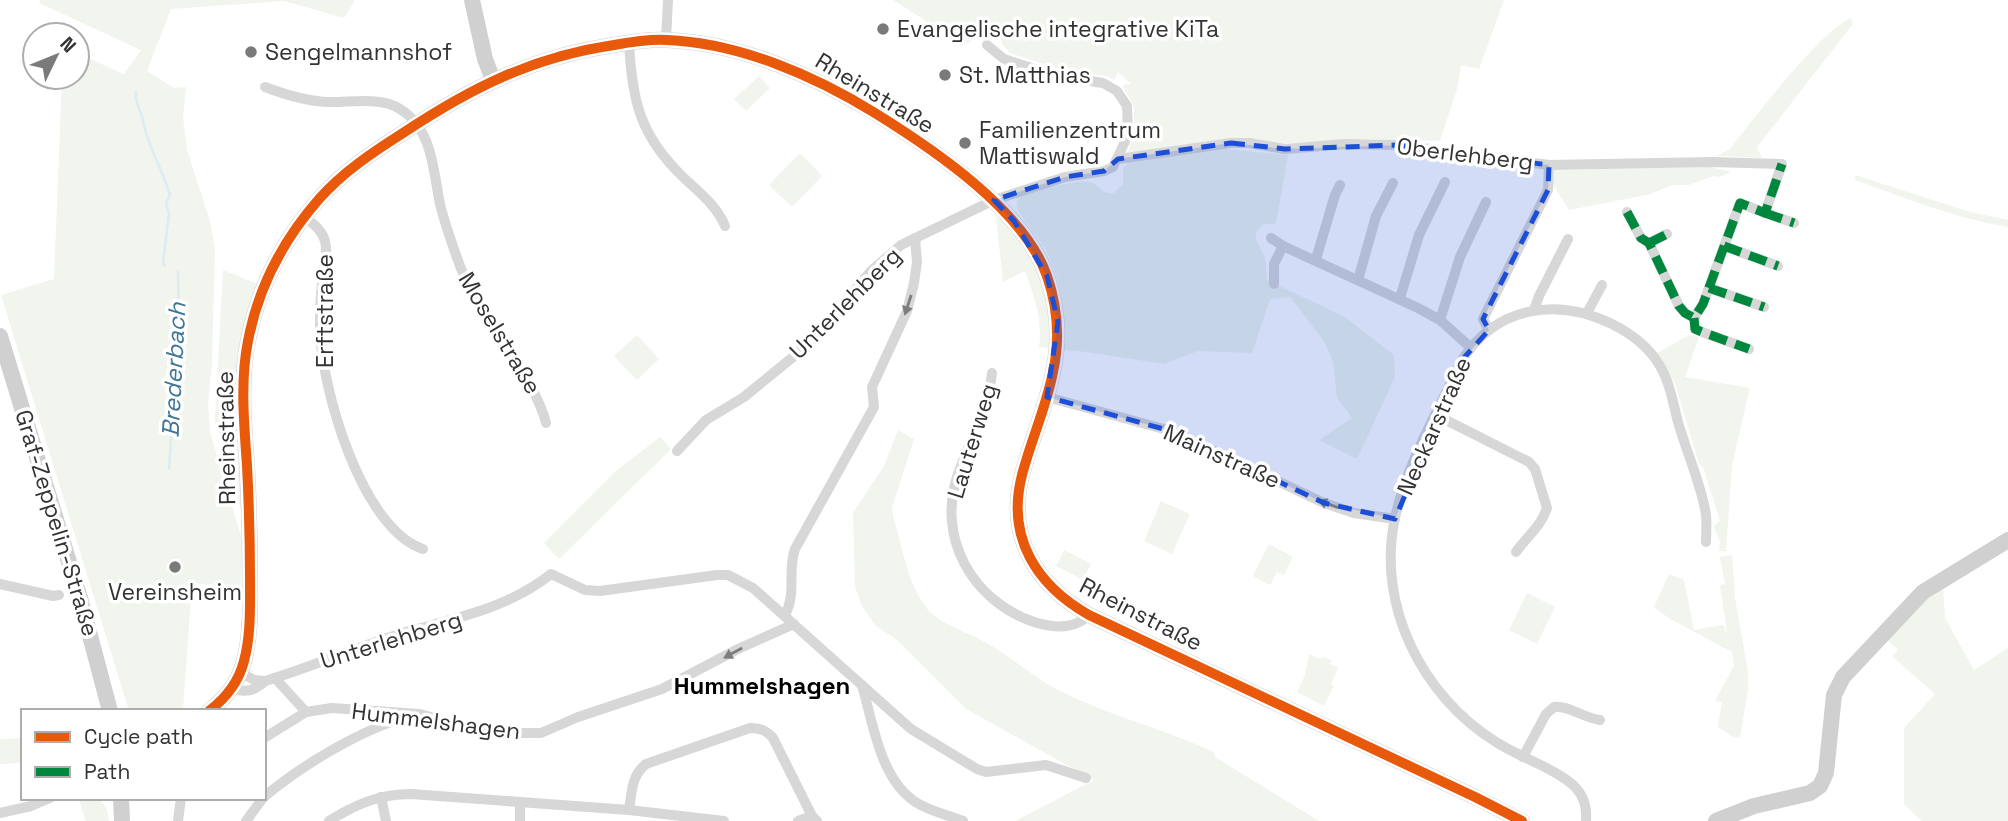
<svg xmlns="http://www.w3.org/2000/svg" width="2008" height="821" viewBox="0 0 2008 821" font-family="'Space Grotesk',sans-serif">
<rect width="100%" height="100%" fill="#fff"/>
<g fill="#f1f5ed">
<polygon points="40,0 355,0 344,18 284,1 171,9 147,71 174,88 186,87 183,117 187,150 210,221 215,249 212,362 208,403 210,432 242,540 241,587 192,583 183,710 179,711 129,711 1,295 54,279 62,77 77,77 77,53 124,74 141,50 39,3"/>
<polygon points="893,0 1504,0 1479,69 1461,65 1457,89 1440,141 1367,139 1128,152 1134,131 1134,107 1122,85 1131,84 1118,72 1114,80 1107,76 1058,69 1010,53 1003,45 999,33 991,28 977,31 971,42 964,45"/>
<path d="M1852,18V25L1757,147L1762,158L1717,156L1730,149C1751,122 1825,25 1852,18Z"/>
<polygon points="759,76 770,88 746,111 734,99"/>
<path d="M1226,149L1288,155L1276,224H1264C1249,235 1258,242 1264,255C1267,262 1266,272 1267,280L1345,317L1394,355L1395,377L1357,459L1319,440L1352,418L1337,398L1333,362L1324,341L1290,297L1270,299L1252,353L1198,351L1164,364L1087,352L1064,350C1065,318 1063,286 1049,257C1042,240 1027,226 1018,210C1017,206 1016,203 1019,199C1025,191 1080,179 1090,182C1100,186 1101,194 1114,193L1123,184V168L1130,161Z"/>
<polygon points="800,153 822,176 792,207 769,185"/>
<polygon points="1711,167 1731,172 1720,177 1713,176 1689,185 1672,185 1651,194 1569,210 1552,183 1554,170"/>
<path d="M1855,175L1970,212L2008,220V227C1955,218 1905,198 1855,180Z"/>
<path d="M996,216C1002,220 1009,225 1014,230C1040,259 1051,310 1049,348L1039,347C1043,320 1034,296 1025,271L1003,282Z"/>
<polygon points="223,270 258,284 250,303 243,517 215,420"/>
<polygon points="637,335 659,359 637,380 614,356"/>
<polygon points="1689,335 1699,337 1685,377 1750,388 1732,465 1726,551 1719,551 1720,542 1714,526 1720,521 1703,467 1699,464 1675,384 1657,353"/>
<path d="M898,430L914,439L892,508L893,516C902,545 907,581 925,606C937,623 962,630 979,639C1008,653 1032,677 1060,691C1110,716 1164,729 1214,752L1215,757L1319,821H1015L1094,780L966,709L896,639L876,626L863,608L855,587L853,513L884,466Z"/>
<polygon points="660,437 671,449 559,559 544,543 616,471"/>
<polygon points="1161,501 1190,514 1172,554 1144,541"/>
<polygon points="1269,544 1293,557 1284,575 1277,572 1270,585 1253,576"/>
<polygon points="1064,550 1091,564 1083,580 1056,566"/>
<polygon points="1732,555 1735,598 1748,672 1748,690 1740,738 1731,736 1718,727 1722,702 1715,701 1734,666 1732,652 1670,619 1654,607 1669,574 1684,580 1694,630 1723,625 1727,633 1720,585 1725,584 1720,557"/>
<polygon points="1943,585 1945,618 1974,670 2008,648 2008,821 1922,821 1904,804 1904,728 1935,694 1892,656 1898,650 1884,637"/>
<polygon points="1527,593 1555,607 1537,644 1509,630"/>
<polygon points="1309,654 1319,659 1324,657 1332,661 1330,664 1338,668 1331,684 1334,686 1324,706 1297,692 1305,675"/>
<polygon points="23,738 23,763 0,764 0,739"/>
<polygon points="83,798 99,799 106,807 109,821 86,821 79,800"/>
</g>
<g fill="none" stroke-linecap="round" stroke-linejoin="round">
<g stroke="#ddebf3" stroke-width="2.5">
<path d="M136,91C135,102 139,107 142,117C144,122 144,128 146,133C153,155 163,172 170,195L166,203L169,213L163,263L165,266"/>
<polyline points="169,469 179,315 178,272"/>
</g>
<g stroke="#d7d7d7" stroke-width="10">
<polyline points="666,40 668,0"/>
<path d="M629,43C632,101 640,136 684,178C700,193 717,206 725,226"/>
<path d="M265,87C286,95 305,101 327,102C349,103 381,96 400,109C433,129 433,171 440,204C444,221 450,238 456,255C468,291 488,322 509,353C524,376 539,396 546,423"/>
<polyline points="1118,159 1231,143 1249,143 1285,149 1345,144 1400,145 1549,165 1713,162 1782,164 1765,213 1740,203 1703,304 1694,318 1685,313 1679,306 1649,243 1641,238 1627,212"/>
<polyline points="1765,213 1794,223"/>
<path d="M305,217C313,224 322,230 325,241C329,258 322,277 321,294C320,306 320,319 320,331C322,390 362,529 423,549"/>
<polyline points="1271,238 1283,246 1418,308 1440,320 1470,347"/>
<polyline points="1649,243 1667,234"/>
<polyline points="1724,246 1778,266"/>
<polyline points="1316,259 1335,195 1340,185"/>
<polyline points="1358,280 1376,216 1393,183"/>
<polyline points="1274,284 1274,264 1283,246"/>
<polyline points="1709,288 1764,307"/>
<polyline points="1400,298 1419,235 1445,182"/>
<polyline points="1534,310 1539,296 1568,239"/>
<polyline points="1587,313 1602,285"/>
<polyline points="1694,318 1695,329 1702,332 1749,349"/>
<polyline points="1440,320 1460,257 1486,202"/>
<polyline points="1489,330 1483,319 1548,190 1549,165"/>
<path d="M992,373C988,409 970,440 958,474C936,537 972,601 1034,622C1053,628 1074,630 1089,615"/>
<polyline points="1047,397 1171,431 1324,503 1354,513 1395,519"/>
<path d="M1436,415L1529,462L1535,469L1547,508C1540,528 1528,535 1516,552"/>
<polyline points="677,451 706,420 744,397 809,344 871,271 901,245 994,200 1065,177 1104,171 1113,167 1128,135 1127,106 1117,91 1103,83 1057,76 1016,63 1004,59 987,45"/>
<polyline points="0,584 53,596 59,595"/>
<path d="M785,615C797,592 787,572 795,549L874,407L872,387L907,311L914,283L917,262L915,238"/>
<polyline points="240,672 254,680 265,681"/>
<polyline points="275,678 306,712 332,708 420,714 479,730 512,733 541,733 578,717 662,689 738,649 794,624"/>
<path d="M862,685C873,723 880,780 917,803C930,811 948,815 963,821"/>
<path d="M231,689C246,692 254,692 265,681C312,667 356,647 403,633C455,618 507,609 551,574L585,590L600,591L717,575H728L753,588L911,729L977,769L986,772L1046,765L1086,778"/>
<polyline points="264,738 306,712"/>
<path d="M1523,757L1546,714L1554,707C1568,705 1584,718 1600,720"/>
<path d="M264,797C302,765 363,728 411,716"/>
<polyline points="381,797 386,821"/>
<polyline points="520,803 520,821"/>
<path d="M629,810C632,792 631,776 646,764L750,728C760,728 766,730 773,738L812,816L817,821"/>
<polyline points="0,813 31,806 50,798"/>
<polyline points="178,821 181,798"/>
<polyline points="246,821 263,798"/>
<path d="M329,821C356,804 380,794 411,794L629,810L724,821"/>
<polyline points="798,821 812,816"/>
<path d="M1586,821C1587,808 1584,796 1575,787C1559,770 1517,756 1496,742C1422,696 1376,605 1395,518C1407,463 1438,411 1462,360C1497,306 1557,297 1612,324C1632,334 1649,347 1660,366C1670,383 1673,403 1678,422C1686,451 1702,486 1706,515C1707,523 1706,533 1706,542"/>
</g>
<g stroke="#d0d0d0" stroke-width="16">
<polyline points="472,0 485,59 493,80"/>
<polyline points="0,336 80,598 110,711"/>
<path d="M209,711C226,698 239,681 244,661C251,635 250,607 250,581C250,542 249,504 247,465C244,424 240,381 248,341C258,288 284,239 319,199C343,172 373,152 403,133C471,88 532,57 614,45C631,42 650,39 667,40C740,43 815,76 875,113C933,149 1024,210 1047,276C1058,308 1060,340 1053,372C1046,408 1031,440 1022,475C1006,537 1036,585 1089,615L1475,797L1522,821"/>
<polyline points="121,798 122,821"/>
<polyline points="1716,821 1754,806 1810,793 1820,786 1826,773 1834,695 1843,677 1923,592 2008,540"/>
</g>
<g stroke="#00873e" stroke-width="9" stroke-dasharray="18 9" stroke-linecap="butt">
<polyline points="1627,212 1641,238 1649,243 1679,306 1685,313 1694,318 1703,304 1740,203 1765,213 1782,164"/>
<polyline points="1765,213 1794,223"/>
<polyline points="1649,243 1667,234"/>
<polyline points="1724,246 1778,266"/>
<polyline points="1709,288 1764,307"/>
<polyline points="1694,318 1695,329 1702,332 1749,349"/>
</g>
<defs>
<path id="cycleway" d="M209,711C226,698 239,681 244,661C251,635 250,607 250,581C250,542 249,504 247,465C244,424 240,381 248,341C258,288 284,239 319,199C343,172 373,152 403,133C471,88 532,57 614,45C631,42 650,39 667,40C740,43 815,76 875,113C933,149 1024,210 1047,276C1058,308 1060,340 1053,372C1046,408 1031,440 1022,475C1006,537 1036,585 1089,615L1475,797L1522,821"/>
</defs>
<use href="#cycleway" stroke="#fff" stroke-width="15"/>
<use href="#cycleway" stroke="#e8590c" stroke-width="10"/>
</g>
<defs><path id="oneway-solid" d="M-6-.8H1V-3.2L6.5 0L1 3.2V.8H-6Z" transform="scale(1.75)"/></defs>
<g fill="#7d7d7d">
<use href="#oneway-solid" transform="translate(908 305) rotate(108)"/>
<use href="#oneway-solid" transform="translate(1328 504) rotate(-160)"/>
<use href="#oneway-solid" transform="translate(733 653) rotate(151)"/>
</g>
<path fill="#1d4ed8" fill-opacity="0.2" stroke="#1d4ed8" stroke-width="5" stroke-dasharray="14 9" stroke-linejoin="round" d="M1231,143L1285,149L1400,145L1549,165L1548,190L1483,319L1489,330L1462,360L1395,519L1324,503L1171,431L1047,397L1058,322L1047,276L1014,221L994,200L1065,177L1104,171L1118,159Z"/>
<g fill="#7a7a7a" stroke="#fff" stroke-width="2.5">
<circle cx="883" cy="29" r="7"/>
<circle cx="251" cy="52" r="7"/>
<circle cx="945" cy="75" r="7"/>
<circle cx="965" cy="143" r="7"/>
<circle cx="175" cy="567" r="7"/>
</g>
<g text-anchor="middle" stroke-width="7" stroke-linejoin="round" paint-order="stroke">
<g font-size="23" fill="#333" stroke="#fff" text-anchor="start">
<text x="897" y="37">Evangelische integrative KiTa</text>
<text x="265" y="60">Sengelmannshof</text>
<text x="959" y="83">St. Matthias</text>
<text x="979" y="138">Familienzentrum<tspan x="979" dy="26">Mattiswald</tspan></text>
<text x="175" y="600" text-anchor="middle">Vereinsheim</text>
</g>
<g font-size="23" fill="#333" stroke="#fff">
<text transform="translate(875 93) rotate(31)" y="8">Rheinstraße</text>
<text transform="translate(1465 154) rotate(7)" y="8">Oberlehberg</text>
<text transform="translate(845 303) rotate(-45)" y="8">Unterlehberg</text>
<text transform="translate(325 311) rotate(-90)" y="8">Erftstraße</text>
<text transform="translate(500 333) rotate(59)" y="8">Moselstraße</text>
<text transform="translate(1434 426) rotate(-66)" y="8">Neckarstraße</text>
<text transform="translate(226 438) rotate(-91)" y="8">Rheinstraße</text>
<text transform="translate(972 441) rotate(-73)" y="8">Lauterweg</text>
<text transform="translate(1222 456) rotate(24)" y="8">Mainstraße</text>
<text transform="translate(57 523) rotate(73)" y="8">Graf-Zeppelin-Straße</text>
<text transform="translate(1141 614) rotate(27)" y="8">Rheinstraße</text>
<text transform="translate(391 640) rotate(-17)" y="8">Unterlehberg</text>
<text transform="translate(436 721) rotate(7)" y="8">Hummelshagen</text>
</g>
<g font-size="24" font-style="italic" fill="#3f7597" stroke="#fff">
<text transform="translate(174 370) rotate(-87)" y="8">Brederbach</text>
</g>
<g font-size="24" font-weight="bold" fill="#000" stroke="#fff">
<text x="762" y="694">Hummelshagen</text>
</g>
</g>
<rect x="21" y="709" width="245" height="91" fill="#ffffff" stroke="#adadad" stroke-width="2"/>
<rect x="35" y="732" width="35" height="10" fill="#e8590c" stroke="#adadad" stroke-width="2"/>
<text x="84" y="744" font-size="21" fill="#333333">Cycle path</text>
<rect x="35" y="767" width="35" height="10" fill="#00873e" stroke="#adadad" stroke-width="2"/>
<text x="84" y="779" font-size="21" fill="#333333">Path</text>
<g transform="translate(56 56) rotate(47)"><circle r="33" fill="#ffffff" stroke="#adadad" stroke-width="2"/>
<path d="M0-5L12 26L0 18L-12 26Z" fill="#7a7a7a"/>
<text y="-10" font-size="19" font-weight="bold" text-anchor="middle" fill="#333333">N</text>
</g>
</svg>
